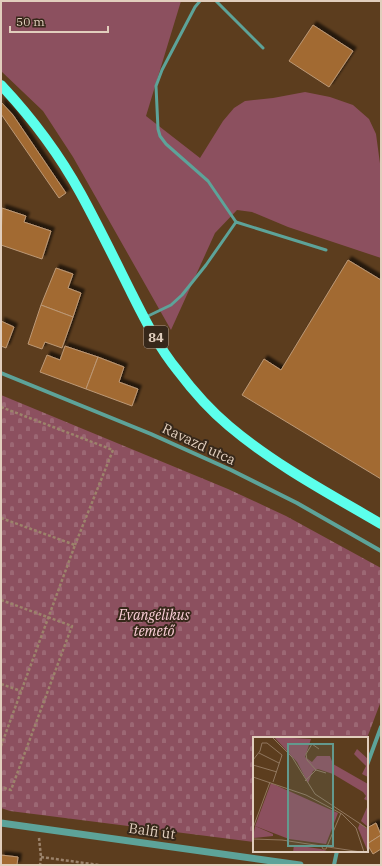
<svg xmlns="http://www.w3.org/2000/svg" width="382" height="866" viewBox="0 0 382 866" font-family="'IBM Plex Serif',serif">
<defs>
<pattern id="cemetery-stones" width="16" height="16" patternUnits="userSpaceOnUse"><rect width="16" height="16" fill="#8c505f"/><path d="M2 7V4a2 2 0 0 1 4 0v3zM10 15v-3a2 2 0 0 1 4 0v3z" fill="#9c6874"/></pattern>
<filter id="shadow"><feDropShadow dx="3.5" dy="-3.5" stdDeviation="1" flood-color="#0009"/></filter>
</defs>
<rect width="100%" height="100%" fill="#5c3d1e"/>
<polygon fill="#8c505f" points="1,1 181,1 146,116 200,158 223,121 234,108 245,101 273,98 305,92 330,97 353,105 369,119 376,134 381,171 381,258 288,227 252,212 237,210 215,233 171,330 73,157 43,111 1,71"/>
<polygon fill="url(#cemetery-stones)" points="1,395 228,489 286,516 381,568 381,701 367,738 254,738 254,842 10,811 1,808"/>
<g fill="#a26b32" stroke="#bc9876" filter="url(#shadow)">
<polygon points="313,25 353,51 329,87 289,61"/>
<polygon points="1,102 13,115 66,193 59,198 1,114"/>
<polygon points="2,208 26,216 24,222 51,231 42,259 1,245"/>
<polygon points="348,260 381,280 381,479 242,395 264,359 281,370"/>
<polygon points="56,268 73,274 68,288 81,293 73,317 41,305"/>
<polygon points="41,305 73,317 62,348 45,342 42,349 28,344"/>
<polygon points="1,321 14,327 6,348 1,346"/>
<polygon points="65,346 98,357 86,389 40,372 47,355 60,360"/>
<polygon points="98,357 124,367 119,382 138,389 132,406 86,389"/>
<polygon points="376,823 381,835 367,844 367,828"/>
<polygon points="381,835 381,849 373,854 367,844"/>
<polygon points="1,855 18,857 17,865 1,865"/>
</g>
<g fill="none" stroke-linecap="round" stroke-linejoin="round">
<g stroke="#9c836b" stroke-width="2.5" stroke-dasharray="3 2" stroke-linecap="butt">
<polyline points="1,407 113,450 75,545"/>
<polyline points="1,518 75,545 1,746"/>
<polyline points="1,600 72,626 11,790 1,787"/>
<polyline points="1,684 21,691"/>
<polyline points="39,838 41,857 40,865"/>
<polyline points="41,857 99,865"/>
</g>
<g stroke="#5da399" stroke-width="3">
<polyline points="200,1 195,7 162,70 156,86 158,129 160,136 166,144 208,181 236,222"/>
<polyline points="216,1 263,48"/>
<polyline points="146,317 171,305 182,295 206,265 236,222 326,250"/>
</g>
<g stroke="#5da399" stroke-width="4">
<polyline points="1,373 151,434 231,470 297,503 381,551"/>
<polyline points="367,765 381,727"/>
<polyline points="334,865 337,851"/>
</g>
<polyline stroke="#5da399" stroke-width="7" points="1,823 300,865"/>
<path stroke="#5cffec" stroke-width="10" d="M1,85C32,118 59,154 81,194C99,227 115,260 132,294C145,320 159,348 178,371C193,391 210,410 229,426C275,465 330,494 381,524"/>
</g>
<g text-anchor="middle" stroke-width="4" stroke-linejoin="round" paint-order="stroke">
<rect fill="#37281a" stroke="#ae9c8c" stroke-width="1" x="144" y="326" width="24" height="22" rx="3"/>
<g font-size="13" font-weight="bold" fill="#e1cebd">
<text x="156" y="342">84</text>
</g>
<g font-size="14" fill="#e1cebd" stroke="#37281a">
<text transform="translate(199 444) rotate(25)" y="5">Ravazd utca</text>
<text transform="translate(152 831) rotate(8)" y="5">Balfi út</text>
</g>
<g font-size="14" font-style="italic" fill="#fccfd8" stroke="#37281a">
<text x="154" y="620">Evangélikus<tspan x="154" dy="16">temető</tspan></text>
</g>
</g>
<g transform="translate(253 737)">
<rect width="115" height="115" fill="#5c3d1e"/>
<path d="M21,0L58,2L52,20L59,25L64,19H77L80,27L115,47V64L111,62L113,59L110,55L80,37L65,32L60,34L55,46L44,25ZM104,12L115,22V40L109,37L113,29L101,17ZM115,68V90L108,84ZM107,86L115,93V115L105,91ZM41,108L68,112L77,115H40Z" fill="#8c505f"/>
<path d="M18,46L85,76L73,107L36,102L2,89Z" fill="#8c505f"/>
<path d="M2,89L20,97V99L0,101Z" fill="#8c505f"/>
<path fill="none" stroke="#91775e" stroke-width="1" d="M19,0L39,20L62,57L115,92M9,6H14L29,18L20,45M6,16L26,26M0,23L7,14L9,6M0,28L24,35M63,33L54,23L53,17L59,7L66,12M0,40L53,58L89,77L103,91L111,115M52,44L63,33L73,36M0,91L17,45M0,102L29,103L108,115M68,108L70,112H73L88,76"/>
<path fill="#63998e" fill-opacity="0.15" stroke="#63998e" stroke-width="2" d="M35,7H80V109H35Z"/>
<rect width="115" height="115" fill="none" stroke="#e1cebd" stroke-width="2"/>
</g>
<rect width="382" height="866" fill="none" stroke="#e1cebd" stroke-width="4"/>
<path d="M10 26v6h98v-6" fill="none" stroke="#e1cebd" stroke-width="2"/>
<text x="16" y="26" font-size="12" fill="#e1cebd" stroke="#37281a" stroke-width="3" paint-order="stroke">50 m</text>
</svg>
